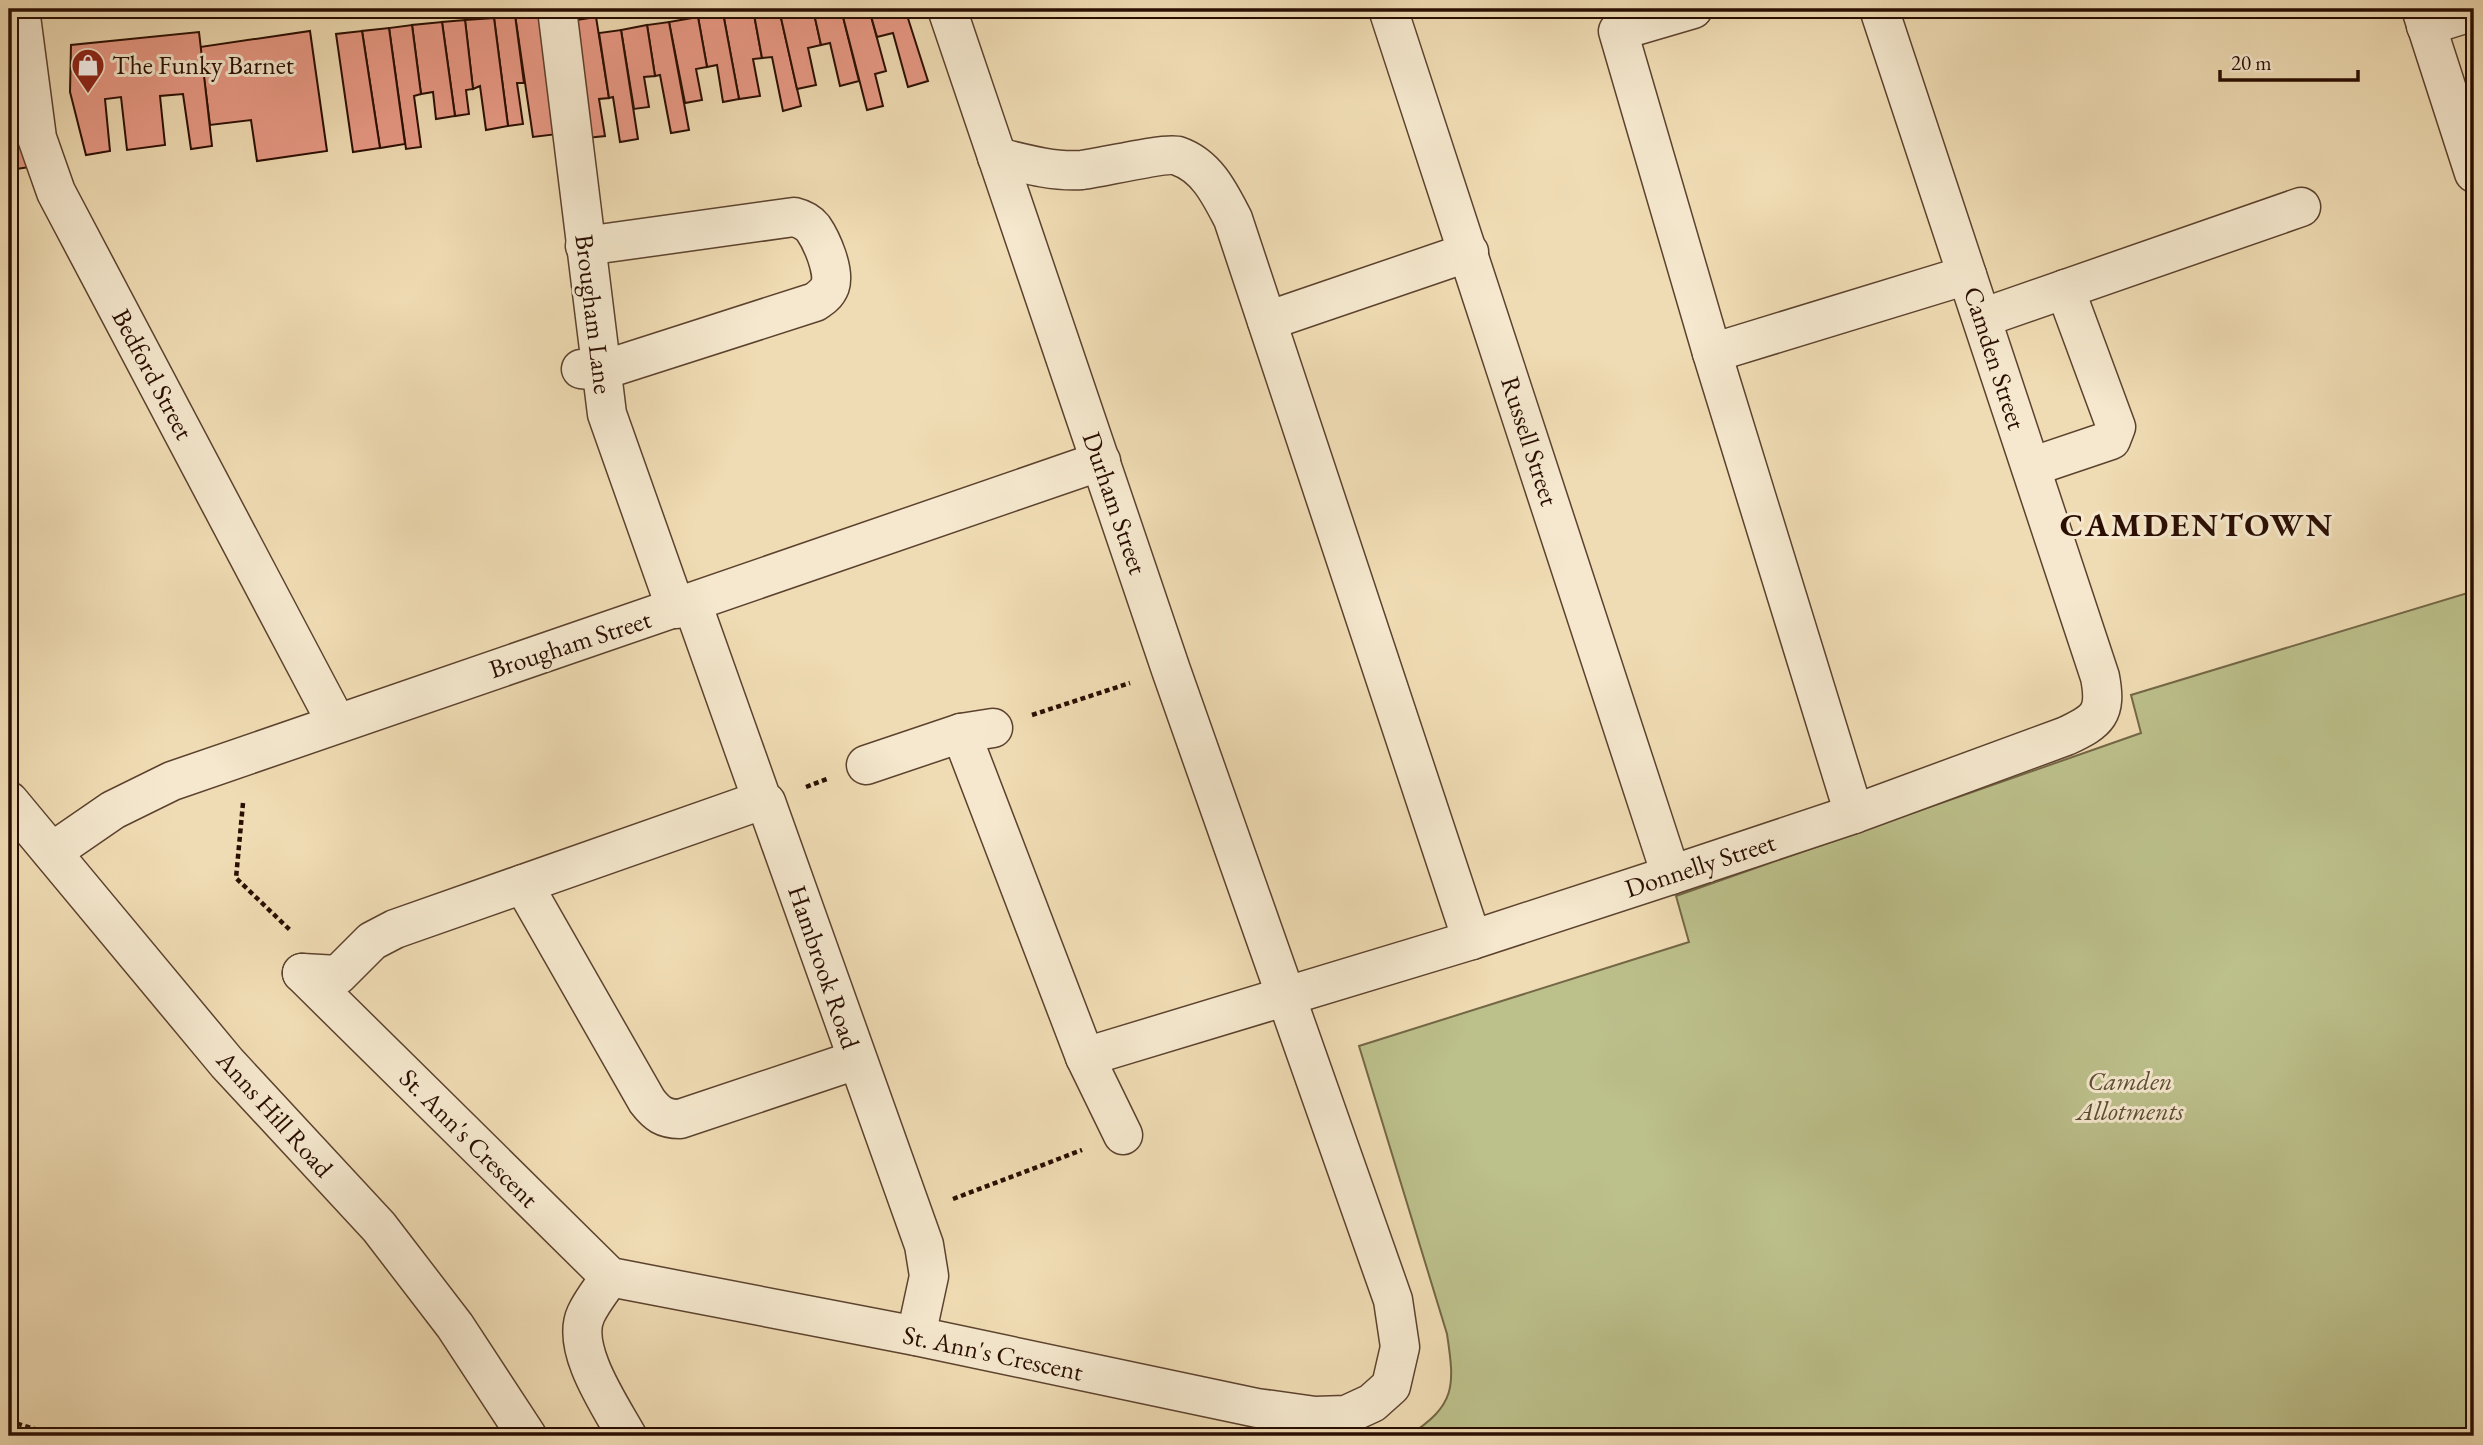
<svg xmlns="http://www.w3.org/2000/svg" width="2483" height="1445" viewBox="0 0 2483 1445" font-family="'EB Garamond',serif">
<rect width="100%" height="100%" fill="#f0dcb4"/>
<filter id="stains"><feTurbulence type="fractalNoise" baseFrequency=".00286" numOctaves="4"/><feColorMatrix values="0 0 0 0 .2 0 0 0 0 .09 0 0 0 0 .02 0 0 0 .5 -.17"/></filter>
<radialGradient id="worn" r=".72"><stop offset=".6" stop-color="#630" stop-opacity="0"/><stop offset="1" stop-color="#630" stop-opacity=".3"/></radialGradient>
<path fill="#bcc08b" stroke="#736746" stroke-width="2" d="M2474,591V1436H1408C1456,1405 1455,1387 1447,1334L1359,1046L1689,942L1676,896L2141,733L2131,695Z"/>
<g fill="#e89985" stroke="#2a0e02" stroke-width="2">
<polygon points="744,9 753,9 762,58 753,59 760,96 739,99 723,13"/>
<polygon points="753,9 779,9 801,106 783,111 772,57 762,58"/>
<polygon points="779,9 813,9 821,45 808,48 816,85 797,89"/>
<polygon points="813,9 841,9 859,81 840,86 830,43 821,45"/>
<polygon points="841,9 869,9 886,71 875,74 883,106 867,110"/>
<polygon points="869,9 905,9 928,81 908,87 893,33 877,37"/>
<polygon points="540,12 558,134 533,137 515,15"/>
<polygon points="723,13 739,99 723,102 717,65 707,67 698,17"/>
<polygon points="515,15 524,83 517,83 523,124 508,126 494,18"/>
<polygon points="596,17 609,98 599,99 605,136 587,138 570,21"/>
<polygon points="698,17 707,67 696,69 702,100 685,103 669,22"/>
<polygon points="494,18 508,126 486,130 480,86 473,89 465,20"/>
<polygon points="465,20 473,89 466,90 469,114 455,116 442,22"/>
<polygon points="442,22 455,116 436,119 433,92 421,94 412,25"/>
<polygon points="669,22 689,130 671,133 660,75 655,76 647,25"/>
<polygon points="412,25 421,94 414,96 421,147 406,149 389,28"/>
<polygon points="647,25 655,76 644,77 649,107 634,109 621,30"/>
<polygon points="389,28 405,144 380,148 362,31"/>
<polygon points="621,30 638,139 620,142 613,97 609,98 599,33"/>
<polygon points="310,31 327,151 257,161 251,120 210,125 200,47"/>
<polygon points="362,31 380,148 353,152 336,34"/>
<polygon points="199,32 212,146 191,149 183,94 160,96 165,145 127,150 121,97 105,99 110,151 86,155 70,92 71,45"/>
<polygon points="9,53 30,167 9,170"/>
</g>
<g fill="none" stroke-linecap="round" stroke-linejoin="round">
<defs>
<g id="minor">
<polyline points="20,9 37,138 56,192 336,722"/>
<polyline points="557,9 607,414 676,609"/>
<polyline points="1388,9 1671,875"/>
<polyline points="1693,9 1618,31 1712,353 1854,814"/>
<polyline points="2421,9 2474,173"/>
<polyline points="2426,26 2474,11"/>
<path d="M997,157C1025,164 1054,172 1082,170C1100,168 1166,152 1178,156C1207,166 1220,194 1233,219L1472,940"/>
<polyline points="1982,318 2301,207"/>
<polyline points="1267,321 1469,252"/>
<polyline points="1712,353 1967,275"/>
<path d="M581,369L600,371L815,302C821,298 827,294 830,286C835,271 822,241 813,228C808,222 802,219 794,217L585,246"/>
<polyline points="2031,467 2111,440 2116,427 2065,289"/>
<polyline points="692,603 762,800 766,802 924,1245 929,1276 916,1336"/>
<polyline points="961,733 1085,1057 1123,1135"/>
<polyline points="866,765 961,733 993,728"/>
<polyline points="9,801 227,1063 379,1227 455,1326 527,1436"/>
<polyline points="52,852 113,810 172,781 1101,461"/>
<path d="M523,884L647,1101C657,1114 664,1119 680,1119L856,1060"/>
<polyline points="302,973 610,1277 916,1336 1257,1408 1315,1416 1346,1415 1372,1403 1391,1386 1400,1347 1393,1300 1171,670 947,9"/>
<polyline points="302,973 338,975 372,941 395,929 762,800"/>
<path d="M1085,1057L1472,940L1671,875L1854,814L2066,736C2098,721 2107,714 2100,677L1879,9"/>
<path d="M610,1277C602,1289 592,1301 586,1314C570,1348 611,1407 627,1436"/>
</g>
</defs>
<use href="#minor" stroke="#5c422e" stroke-width="41"/>
<g stroke="#2a0e02" stroke-width="4.5" stroke-dasharray="5 3.5" stroke-linecap="butt">
<polyline points="1032,715 1130,683"/>
<polyline points="806,787 827,779"/>
<polyline points="243,803 236,878 291,931"/>
<polyline points="953,1199 1082,1150"/>
<polyline points="9,1421 57,1436"/>
</g>
<use href="#minor" stroke="#f5e8ce" stroke-width="38"/>
</g>
<defs>
<symbol id="shop-pin" viewBox="-11 -11 22 30"><path d="M0 17L-7.5 6A9.5 9.5 0 1 1 7.5 6Z" fill="#8f2418" stroke="#f5e8ce"/><path d="M-5-2.5h2.3a2.7 3.5 0 0 1 5.4 0H5L5.5 6h-11ZM-1.5-2.5h3a1.5 2.3 0 0 0-3 0Z" fill="#fff"/></symbol>
</defs>
<g fill-rule="evenodd">
<use href="#shop-pin" x="69" y="46" width="38" height="52"/>
</g>
<g text-anchor="middle" stroke-width="6" stroke-linejoin="round" paint-order="stroke">
<g font-size="26" fill="#2a0e02" stroke="#f5e8ce" text-anchor="start">
<text x="112" y="74">The Funky Barnet</text>
</g>
<g font-size="26" fill="#2a0e02" stroke="#f5e8ce">
<text transform="translate(594 314) rotate(83)" y="9">Brougham Lane</text>
<text transform="translate(1995 358) rotate(72)" y="9">Camden Street</text>
<text transform="translate(153 374) rotate(62)" y="9">Bedford Street</text>
<text transform="translate(1530 441) rotate(72)" y="9">Russell Street</text>
<text transform="translate(1115 503) rotate(71)" y="9">Durham Street</text>
<text transform="translate(570 644) rotate(-18)" y="9">Brougham Street</text>
<text transform="translate(1700 865) rotate(-18)" y="9">Donnelly Street</text>
<text transform="translate(824 967) rotate(71)" y="9">Hambrook Road</text>
<text transform="translate(275 1114) rotate(48)" y="9">Anns Hill Road</text>
<text transform="translate(469 1138) rotate(45)" y="9">St. Ann's Crescent</text>
<text transform="translate(993 1353) rotate(12)" y="9">St. Ann's Crescent</text>
</g>
<g font-size="26" font-style="italic" fill="#5d4c32" stroke="#f5e8ce">
<text x="2130" y="1090">Camden<tspan x="2130" dy="30">Allotments</tspan></text>
</g>
<g font-size="33" font-weight="bold" letter-spacing="2" fill="#2a0e02" stroke="#f5e8ce">
<text x="2197" y="536">CAMDENTOWN</text>
</g>
</g>
<rect width="2483" height="1445" fill="none" stroke="#f0dcb4" stroke-width="35"/>
<rect x="10" y="10" width="2462" height="1424" fill="none" stroke="#2a0e02" stroke-width="3.5"/>
<rect x="18" y="18" width="2448" height="1410" fill="none" stroke="#2a0e02" stroke-width="2"/>
<path d="M2220 70v10h138v-10" fill="none" stroke="#2a0e02" stroke-width="3.5"/>
<text x="2231" y="70" font-size="21" fill="#2a0e02" stroke="#f5e8ce" stroke-width="5" paint-order="stroke">20 m</text>
<rect width="100%" height="100%" filter="url(#stains)"/>
<rect width="100%" height="100%" fill="url(#worn)"/>
</svg>
